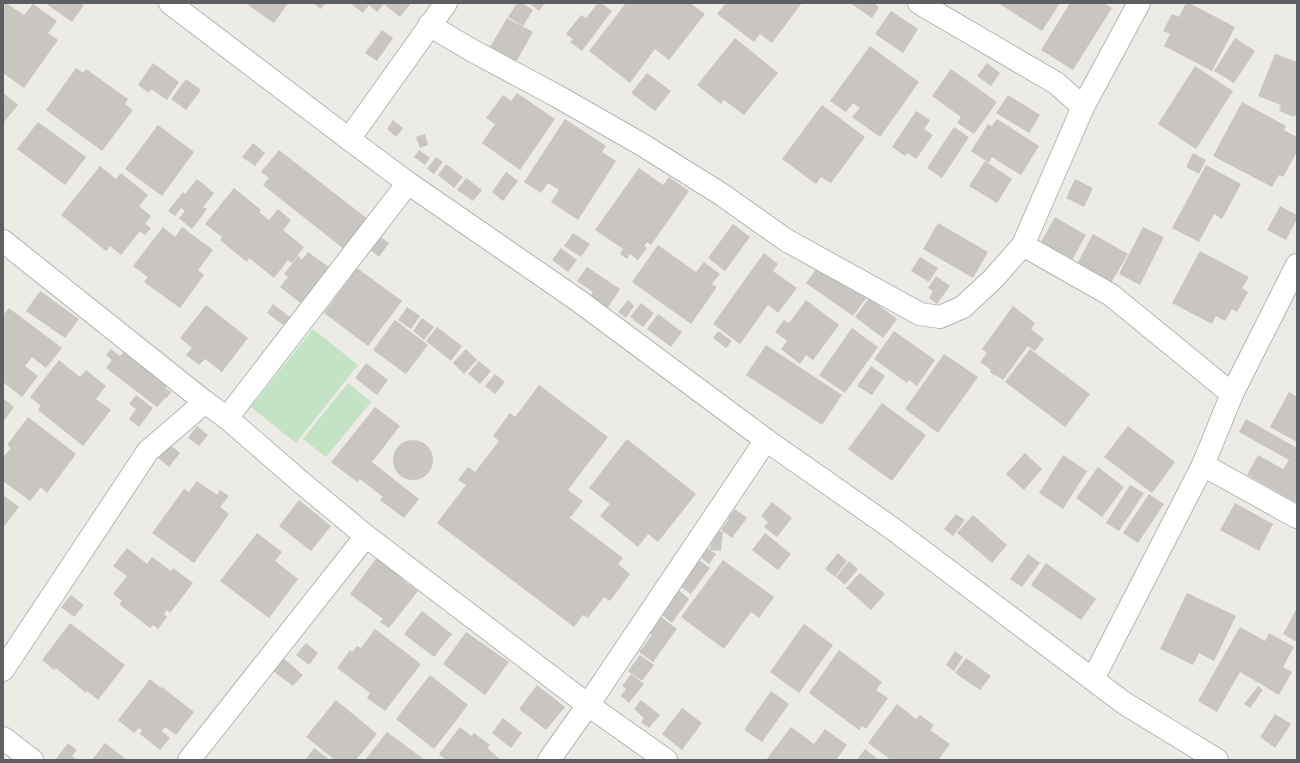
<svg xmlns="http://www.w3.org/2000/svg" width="1300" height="763" viewBox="0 0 1300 763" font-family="'Nunito Sans',sans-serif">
<rect width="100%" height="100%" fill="#edebe5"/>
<g fill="#c4e2c4">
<polygon points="313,329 358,365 296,443 251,407"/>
<polygon points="348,383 371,402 326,457 303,439"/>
</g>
<g fill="#c9c6c1">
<polygon points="6,3 24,15 33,4 57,21 48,33 58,40 24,88 3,73 3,7"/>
<polygon points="45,3 81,3 84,5 72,22"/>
<polygon points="250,3 288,3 274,23 248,5"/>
<polygon points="313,3 325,3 321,9"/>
<polygon points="350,3 411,3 400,17 384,4 377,12 369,5 363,13"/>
<polygon points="517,3 522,3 533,10 523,26 508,17"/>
<polygon points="529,3 545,3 539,11"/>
<polygon points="598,3 601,3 612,11 582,51 570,42 573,39 566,34 581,15 586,18"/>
<polygon points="626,3 690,3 705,14 669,60 655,49 630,83 589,51"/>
<polygon points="726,3 802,3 772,43 760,34 754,42 717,14"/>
<polygon points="850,3 874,3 879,7 872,18"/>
<polygon points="998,3 1060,3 1042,31"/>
<polygon points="1070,3 1104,3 1112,8 1073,70 1041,50"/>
<polygon points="1186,3 1189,3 1235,27 1212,71 1164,46 1170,34 1163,31 1172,14 1179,17"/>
<polygon points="891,11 918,29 903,53 875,34"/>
<polygon points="507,18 533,32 516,62 490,47"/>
<polygon points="382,30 393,38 377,61 365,53"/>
<polygon points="735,38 778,73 744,115 724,100 721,104 697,85"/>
<polygon points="1235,38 1255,51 1234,83 1214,71"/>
<polygon points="870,46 919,82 880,137 852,117 860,108 853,103 846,112 830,101"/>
<polygon points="1275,54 1297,62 1297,113 1294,117 1279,111 1281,105 1258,96"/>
<polygon points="153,63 179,82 167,100 151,89 149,93 138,85"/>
<polygon points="987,63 1000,73 991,86 977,76"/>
<polygon points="1195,66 1233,91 1196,149 1158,124"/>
<polygon points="76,68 83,73 86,69 128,99 125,104 133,110 102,151 46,110"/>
<polygon points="951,69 997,102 974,134 957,123 961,117 932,96"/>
<polygon points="647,73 671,91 655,111 631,93"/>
<polygon points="186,79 201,90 186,110 171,99"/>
<polygon points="3,93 18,105 3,123"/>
<polygon points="517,93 555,119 520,170 482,143 495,124 486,118 503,95 511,101"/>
<polygon points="1008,95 1040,115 1029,133 996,113"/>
<polygon points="1242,102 1286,126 1284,130 1297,137 1297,152 1283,177 1279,175 1272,187 1213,156"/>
<polygon points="822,105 865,137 831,183 821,177 816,184 782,159"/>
<polygon points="916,111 930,120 924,129 933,135 916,159 907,153 905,156 892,147"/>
<polygon points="565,119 606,146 602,152 616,161 578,220 551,202 559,190 548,183 541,193 524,182"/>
<polygon points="997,119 1039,146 1021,175 992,157 989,163 971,151 988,124 992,126"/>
<polygon points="393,120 403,128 396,137 387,129"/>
<polygon points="38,122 86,157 65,185 17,149"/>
<polygon points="158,125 194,152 162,196 125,169"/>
<polygon points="954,127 969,137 942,178 927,168"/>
<polygon points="425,134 428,145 420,148 416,137"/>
<polygon points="253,143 265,153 255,166 242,157"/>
<polygon points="279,150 369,220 345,250 263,185 269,178 261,172"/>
<polygon points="419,150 430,158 425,165 414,157"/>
<polygon points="1193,153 1206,160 1199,174 1186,167"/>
<polygon points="436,157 443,162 434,174 427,169"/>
<polygon points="985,161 1012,179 997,203 969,186"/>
<polygon points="446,164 463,177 454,188 438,175"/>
<polygon points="1206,165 1241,184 1222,219 1214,214 1199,242 1172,228"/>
<polygon points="100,166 116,179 121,173 148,195 139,206 151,216 145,224 151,228 145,235 140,231 121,255 110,246 106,251 61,215"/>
<polygon points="639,168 663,185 669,177 689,191 651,245 647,242 644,246 647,248 638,260 630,254 627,259 620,254 623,249 595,230"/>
<polygon points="506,172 518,181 503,201 492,192"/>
<polygon points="466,178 482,190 473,201 457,190"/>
<polygon points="197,179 214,193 203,207 207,209 192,229 179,218 185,211 181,208 175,216 168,211 183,192 185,194"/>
<polygon points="1075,179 1093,188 1084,207 1066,198"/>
<polygon points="234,188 261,210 259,212 269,220 278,209 291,220 283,230 304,247 292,263 288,260 274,278 249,258 247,262 220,240 222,237 205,224"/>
<polygon points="1280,206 1297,215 1297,219 1286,240 1267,230"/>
<polygon points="1055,217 1086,235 1072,260 1041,242"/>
<polygon points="938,223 988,252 973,278 923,249"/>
<polygon points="733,224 750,237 725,271 708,258"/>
<polygon points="163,227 175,237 182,227 213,250 198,270 204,275 180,308 144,282 148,277 133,266"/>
<polygon points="1143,227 1164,237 1140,285 1119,274"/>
<polygon points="573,233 590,244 581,257 564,246"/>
<polygon points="1093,234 1128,254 1111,283 1077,264"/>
<polygon points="378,235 389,243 379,257 368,248"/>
<polygon points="658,245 696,272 704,262 720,274 712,284 717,287 691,324 632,282"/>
<polygon points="561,248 577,260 568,272 552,260"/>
<polygon points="1200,251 1249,277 1242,288 1248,292 1237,312 1232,309 1225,321 1216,316 1212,324 1172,303"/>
<polygon points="308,252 330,268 302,304 280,287 288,277 284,274 298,256 302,260"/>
<polygon points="764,253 778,264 773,271 797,288 778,313 768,305 740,344 713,324"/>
<polygon points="920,257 938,268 929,282 911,271"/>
<polygon points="820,264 867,297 853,316 806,283"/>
<polygon points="587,267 620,289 607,309 590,297 593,292 577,281"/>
<polygon points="357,268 402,301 368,346 324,313"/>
<polygon points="936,276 950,286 937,304 929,298 933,291 928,288"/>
<polygon points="40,291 79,319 65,338 26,311"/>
<polygon points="869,298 897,319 883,338 855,317"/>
<polygon points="628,300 634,306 626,318 618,312"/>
<polygon points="806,300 839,325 813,360 806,355 800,364 781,349 787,341 775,332 784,320 789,323"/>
<polygon points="641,303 654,313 643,327 630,317"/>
<polygon points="273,304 290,317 283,325 267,313"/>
<polygon points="206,305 248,338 222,372 205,359 199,365 186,355 192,348 180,338"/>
<polygon points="1013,306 1035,323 1031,329 1044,339 1035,351 1028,346 1003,380 996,375 995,376 990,372 991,370 980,362 987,353 982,349"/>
<polygon points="407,307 420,316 411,329 398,320"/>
<polygon points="9,308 62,348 46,368 32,357 25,366 38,376 22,397 3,382 3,315"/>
<polygon points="658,314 682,332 671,347 647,329"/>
<polygon points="422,318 434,327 424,340 413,331"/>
<polygon points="395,320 428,345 406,374 373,350"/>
<polygon points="437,327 462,346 451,361 426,341"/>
<polygon points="852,328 878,347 845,393 819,375"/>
<polygon points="718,331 732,341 726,348 713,338"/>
<polygon points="894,331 935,360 917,386 909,380 907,383 874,359"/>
<polygon points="766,345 842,395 822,425 746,375"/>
<polygon points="111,349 120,356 124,352 168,385 165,388 171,392 167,398 166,397 157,407 106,368 112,360 106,355"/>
<polygon points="466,349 477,360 464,374 453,363"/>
<polygon points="1030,349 1090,394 1065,427 1005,382"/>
<polygon points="944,354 978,377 938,433 905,409"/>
<polygon points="59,360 80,377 86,370 106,386 96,399 111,410 83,446 38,410 41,406 30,397"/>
<polygon points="479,361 491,371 480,384 468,374"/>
<polygon points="366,363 388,380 377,395 355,378"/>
<polygon points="871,366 885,376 872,395 857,386"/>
<polygon points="495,374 505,382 495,394 485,386"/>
<polygon points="539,385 608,437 568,490 583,501 570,518 623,558 618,564 630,574 610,601 604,597 588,618 583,615 574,627 437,523 466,485 458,480 468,467 475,472 499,441 493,436 510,413 515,417"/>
<polygon points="1289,392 1297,397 1297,442 1270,427"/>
<polygon points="136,395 153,408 139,427 129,419 136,409 129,404"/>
<polygon points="3,398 14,407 3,422"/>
<polygon points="882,403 926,435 892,481 848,449"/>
<polygon points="375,407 400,426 372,462 419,499 404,518 380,500 383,497 360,479 357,482 331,462"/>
<polygon points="28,417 76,454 47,493 41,487 30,501 3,481 3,457 11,448 7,445"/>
<polygon points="1246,419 1297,448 1297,498 1295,502 1247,475 1258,455 1283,469 1289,460 1239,432"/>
<polygon points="197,426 208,435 199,446 188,438"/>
<polygon points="1128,426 1175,462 1152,493 1104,457"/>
<polygon points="627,439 696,494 658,542 648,534 638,547 600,516 610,504 589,488"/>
<circle cx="413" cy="460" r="20"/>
<polygon points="168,443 180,453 169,467 157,457"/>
<polygon points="1025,453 1042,469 1024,490 1006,474"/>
<polygon points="1063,455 1087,471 1063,509 1039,493"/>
<polygon points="1098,467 1124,487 1102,517 1076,498"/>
<polygon points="197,481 217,495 220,490 229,496 220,507 229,514 194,563 152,533 184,489 189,492"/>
<polygon points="1130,485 1144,493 1119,531 1106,523"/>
<polygon points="1149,494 1164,504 1138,543 1123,533"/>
<polygon points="3,495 19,507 3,528"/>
<polygon points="299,500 331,526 311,551 279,526"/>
<polygon points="772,502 792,518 777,537 764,527 768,522 761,516"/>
<polygon points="1235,503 1273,524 1259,551 1220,530"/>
<polygon points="735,509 747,518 732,538 721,530 729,519 728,518"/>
<polygon points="956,514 965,520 953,536 944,529"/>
<polygon points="973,515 1007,545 992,563 957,533"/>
<polygon points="713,531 723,532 721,551 710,550"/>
<polygon points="257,533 282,552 275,561 298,579 269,618 220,581"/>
<polygon points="765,533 791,554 778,570 752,550"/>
<polygon points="703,545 716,554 709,564 696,554"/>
<polygon points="127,548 147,564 152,557 171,571 173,568 193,583 170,613 167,610 164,614 167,617 158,629 153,625 150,628 119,604 122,601 113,594 127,576 113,566"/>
<polygon points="838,553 847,561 835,577 825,569"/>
<polygon points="1028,554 1040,563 1022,587 1010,579"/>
<polygon points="378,556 405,577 403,580 418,591 389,628 380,622 383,619 350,594"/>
<polygon points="696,558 710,568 691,594 679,586"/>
<polygon points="723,560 774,597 759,618 751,612 724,649 681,617"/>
<polygon points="849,561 858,569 845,585 836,577"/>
<polygon points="1046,563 1096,599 1081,620 1031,585"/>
<polygon points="860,573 885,594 871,610 846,588"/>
<polygon points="676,588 689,599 672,623 658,612"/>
<polygon points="1187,593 1236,616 1214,661 1199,653 1193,665 1160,649"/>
<polygon points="71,595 84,605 74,617 61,607"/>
<polygon points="1297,608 1297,642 1283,634"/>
<polygon points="422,611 452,634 434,657 404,634"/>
<polygon points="660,616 677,629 653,662 639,652 652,635 647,631"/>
<polygon points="70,623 125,665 98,700 87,691 86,693 56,668 54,670 42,660"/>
<polygon points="804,624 833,645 799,693 770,672"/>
<polygon points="1240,627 1265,641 1269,633 1294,647 1283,667 1292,672 1279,695 1240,672 1217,712 1198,701"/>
<polygon points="375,629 421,664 385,711 367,698 370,693 337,668 350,650 352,652 357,646 361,648"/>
<polygon points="466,632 509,662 485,695 443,664"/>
<polygon points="306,643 318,653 309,665 296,655"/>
<polygon points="839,650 882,682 876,690 888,698 866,729 862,726 859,730 809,693"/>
<polygon points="955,651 963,657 954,671 946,665"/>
<polygon points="640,655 654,665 642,681 628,671"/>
<polygon points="283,658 303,675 293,686 273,671"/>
<polygon points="966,658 991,676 980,690 955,673"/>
<polygon points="631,674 644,684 629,703 621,696 626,689 622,686"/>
<polygon points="430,675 468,705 434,749 396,719"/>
<polygon points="150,679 161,688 162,687 194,712 176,735 165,727 162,731 170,738 160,750 140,734 142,730 139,728 134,733 118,720"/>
<polygon points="537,685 565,707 546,730 519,709"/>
<polygon points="1258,686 1263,690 1250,708 1244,704"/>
<polygon points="771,691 789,704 762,742 744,730"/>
<polygon points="336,700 377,734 356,760 335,760 306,737"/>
<polygon points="641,700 660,715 649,728 641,722 644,718 634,709"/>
<polygon points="897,704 916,719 920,715 934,725 930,730 950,744 938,760 891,760 868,743"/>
<polygon points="682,708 702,723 682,750 662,734"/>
<polygon points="1275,714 1291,724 1275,748 1260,737"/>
<polygon points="503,718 522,733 511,748 492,733"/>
<polygon points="460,727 471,736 474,733 490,745 487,748 501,760 446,760 439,754"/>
<polygon points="791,727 814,744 825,729 847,745 836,760 766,760"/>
<polygon points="387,732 425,760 365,760"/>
<polygon points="68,743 77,750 72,756 78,760 55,760"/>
<polygon points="105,743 127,760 92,760"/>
<polygon points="314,748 330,760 305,760"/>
<polygon points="865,749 879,760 857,760"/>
</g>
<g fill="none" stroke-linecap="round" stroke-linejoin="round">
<defs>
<g id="street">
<polyline points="170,3 349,139 408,183 579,301 766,440 893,529 1124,703 1217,760"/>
<polyline points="919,3 1056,83 1083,107"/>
<polyline points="429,25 473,51 557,96 641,144 721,194 786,240 920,314 940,317 963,307 993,279 1023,245 1083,107 1139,3"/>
<polyline points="349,139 446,3"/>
<polyline points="3,241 205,402 227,418 302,483 366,536 588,705 666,760"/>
<polyline points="1023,245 1111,295 1232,394"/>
<polyline points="227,418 408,183"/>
<polyline points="1203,465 1297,517"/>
<polyline points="3,670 148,451 205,402"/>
<polyline points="1093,679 1203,465 1232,394 1297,265"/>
<polyline points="3,738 32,760"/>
<polyline points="189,760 366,536"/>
<polyline points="549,760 588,705 766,440"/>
</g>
</defs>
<use href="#street" stroke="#b2b5b8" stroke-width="24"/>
<use href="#street" stroke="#fff" stroke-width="22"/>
</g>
<rect width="1300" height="763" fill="none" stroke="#5d6063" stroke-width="8"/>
</svg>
